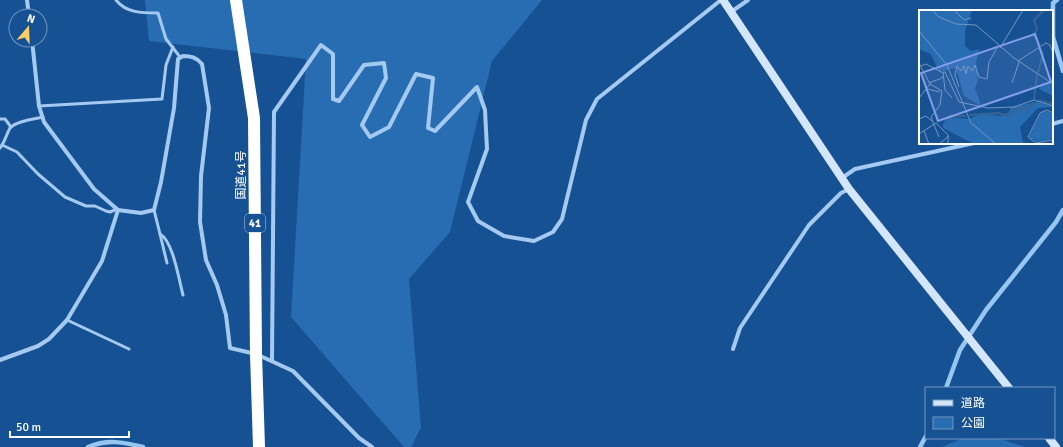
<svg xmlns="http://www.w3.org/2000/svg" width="1063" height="447" viewBox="0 0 1063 447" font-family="Signika,'Noto Sans JP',sans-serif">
<rect width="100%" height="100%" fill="#165193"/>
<g fill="#286cb2">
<polygon points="145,0 542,0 492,61 450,232 409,279 421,428 411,447 404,447 291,317 306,59 149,41"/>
<polygon points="963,438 997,438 1025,447 942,447"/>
</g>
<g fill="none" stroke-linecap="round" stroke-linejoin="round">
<g stroke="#98c6f3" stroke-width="4.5">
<polyline points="1057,0 1053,3 1053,37 1063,71"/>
<polyline points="946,388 960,350 986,310 1056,222 1063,210"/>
<path d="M88,447C107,439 123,442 143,447"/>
<polyline points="920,447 926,436"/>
</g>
<g stroke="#a5caf1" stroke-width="3">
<path d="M116,0C126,13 142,13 158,13L166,39L180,57"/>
<polyline points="39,106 162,99 166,65 173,47"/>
<polyline points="0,119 5,119 11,127"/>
<polyline points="2,145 17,152 38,174 65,197 86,206 95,206 106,211 110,212 117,209"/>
<path d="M0,148C5,142 6,135 10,128C16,121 34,119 43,117"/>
<path d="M154,210L160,234C173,241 179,280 183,295"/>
<polyline points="160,234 167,263"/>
<polyline points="67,320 129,349"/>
</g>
<g stroke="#a5caf1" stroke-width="4">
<polyline points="27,0 29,16"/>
<polyline points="731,12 748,0"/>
<path d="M32,40L39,106L44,122L94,189L118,210L141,213L154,210L161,182L174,108L178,59L183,56C191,56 196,57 202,64L209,108L201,176L200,222L206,260L217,285L226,315L230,348L256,354L293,371L359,438L372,447"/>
<polyline points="1052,124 1063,121"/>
<polyline points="842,178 855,169 974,143"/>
<polyline points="733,349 740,328 809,225 841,193 849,189"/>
<polyline points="0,360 38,346 49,339 67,320 102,261 118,210"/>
<polyline points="272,361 274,112 321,45 333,54 333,99 339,101 364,65 384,63 386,78 362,125 370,137 389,127 416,74 433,78 428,128 435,131 477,87 485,110 487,149 468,202 478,221 504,236 534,241 553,232 562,219 586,120 597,99 721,0"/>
</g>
<g stroke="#d4e6fb" stroke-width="8">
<polyline points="723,0 849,189 1009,388"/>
<polyline points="1049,438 1056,447"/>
</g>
<polyline stroke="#fff" stroke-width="12" points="236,0 254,118 256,354 259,447"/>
</g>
<g text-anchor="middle" stroke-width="3.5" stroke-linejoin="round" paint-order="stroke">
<rect fill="#165193" stroke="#b9cbdf" stroke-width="1" x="245" y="214" width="20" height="18" rx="3"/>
<g font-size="11" font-weight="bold" fill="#fff">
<text x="255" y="227">41</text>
</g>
<g font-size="12" fill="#fff" stroke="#165193">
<text transform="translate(241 175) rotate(-90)" y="4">国道41号</text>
</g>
</g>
<g transform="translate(919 10)">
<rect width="134" height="134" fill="#165193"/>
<path d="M0,0H53L46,21V36L52,41L61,39L57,51L59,71L56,78L62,96L45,86L37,58L20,62L12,44L0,39ZM123,73H134V86L120,79ZM119,92L134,97L119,98L101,117L104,132L107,134H55L24,118V114L30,107L51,109L62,103L82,106L90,102L92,97ZM127,101L134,104V129L118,132L110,127L121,104Z" fill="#286cb2"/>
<path fill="none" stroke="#386493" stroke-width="2" d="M121,35L115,25L118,19L115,10L125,0M119,62L124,44L122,38M115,89L118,65M120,90L134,94M50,105L79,103L90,106L94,100L111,97L114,92M25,111L31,106H47"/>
<path fill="none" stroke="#7397be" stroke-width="1" d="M13,0L20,7L37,14L57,15L95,48L134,74M35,0L45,10L52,8M0,21L28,55L52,113L77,134M81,38L104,0M99,51L127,33L131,35L134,43M0,53L11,74L23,81M2,56L7,54L24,63M10,73L23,68V66M93,73L100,52M40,77L36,65L38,56L42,61L45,56L47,64L49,56L53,61L56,55L60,67L68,69L70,52L79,36M8,79L21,82M0,88L11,74M33,88L26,80L24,62H26L40,92L69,98L95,97L115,90L134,96M134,103L128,100L121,103L109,127L117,133L134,130M0,109L7,106L13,111M5,121L10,134M0,124L17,113L29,125V134M20,127L12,107L21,95L23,81M20,134L30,126"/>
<path fill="#839eea" fill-opacity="0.15" stroke="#839eea" stroke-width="2" d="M116,24L132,72L19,111L2,63Z"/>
<rect width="134" height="134" fill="none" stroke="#fff" stroke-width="2"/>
</g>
<rect x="925" y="387" width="130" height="52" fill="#165193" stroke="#7397be"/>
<rect x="933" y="400" width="20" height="6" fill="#d4e6fb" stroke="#7397be"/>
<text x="961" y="407" font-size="12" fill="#ffffff">道路</text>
<rect x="933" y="417" width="20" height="12" fill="#286cb2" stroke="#7397be"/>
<text x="961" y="427" font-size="12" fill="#ffffff">公園</text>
<g transform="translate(28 28) rotate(19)"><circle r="19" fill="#165193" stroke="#7397be"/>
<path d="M0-3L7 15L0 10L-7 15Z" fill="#ffcd65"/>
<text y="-6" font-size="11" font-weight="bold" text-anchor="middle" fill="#ffffff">N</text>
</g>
<path d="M10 431v6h119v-6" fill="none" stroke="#ffffff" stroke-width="2"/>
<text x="16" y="431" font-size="12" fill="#ffffff" stroke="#165193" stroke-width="3" paint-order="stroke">50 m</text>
</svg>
